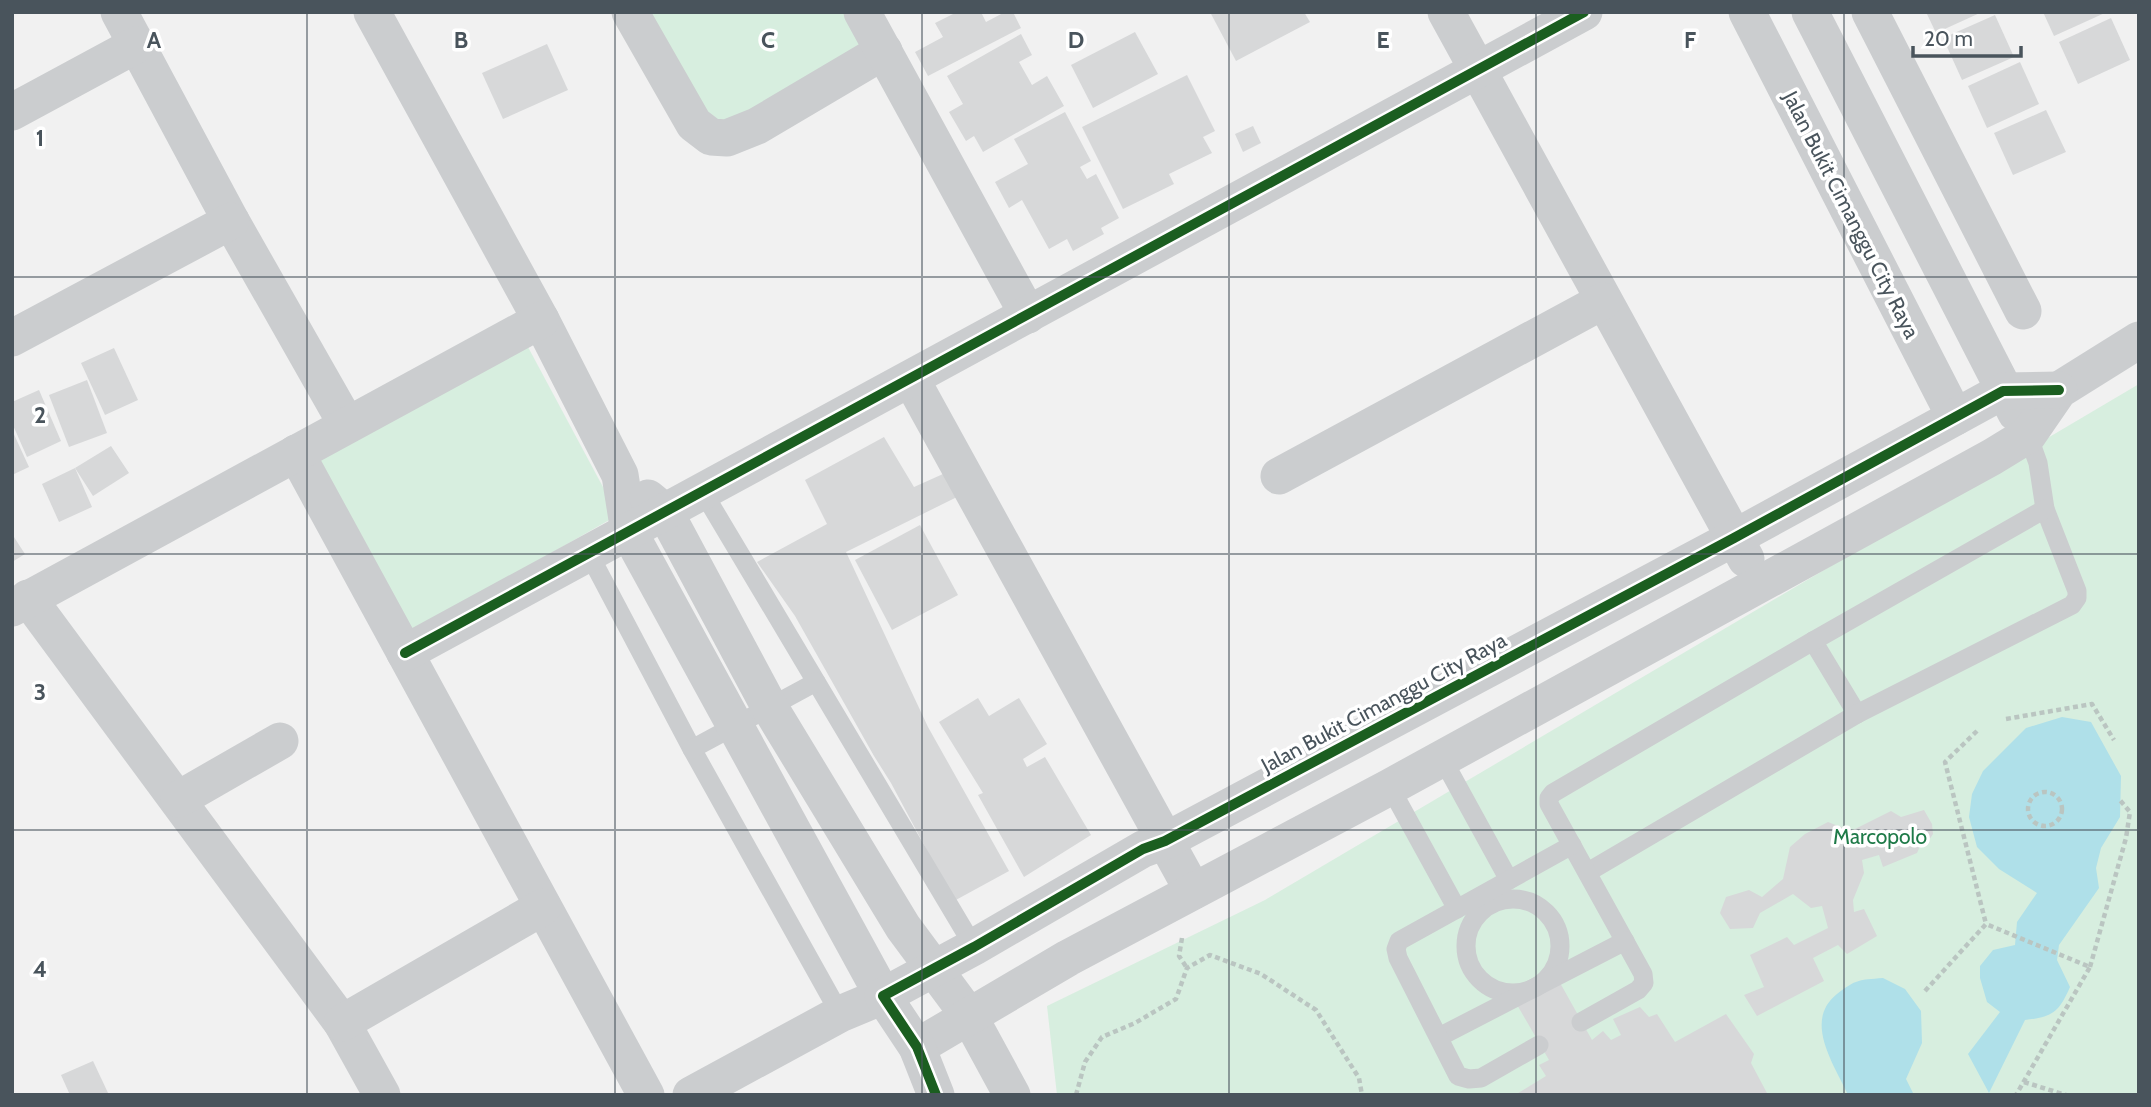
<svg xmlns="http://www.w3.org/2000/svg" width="2151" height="1107" viewBox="0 0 2151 1107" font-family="Cabin,sans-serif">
<rect width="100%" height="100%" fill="#f1f1f1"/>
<g fill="#d7eedf">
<polygon points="649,12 844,12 864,48 716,128"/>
<polygon points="528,347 618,515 411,633 315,463"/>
<polygon points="2139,384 2139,1095 1057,1095 1047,1006 1265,900"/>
</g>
<g fill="#afe0e9">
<path d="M2062,717L2091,722L2121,776L2120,817L2101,848L2096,868L2099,888L2059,945L2057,960L2070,987C2059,1012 2053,1017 2025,1020L1989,1093L1968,1054L2000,1012L1987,1002L1980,978V966L1993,950L2015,945L2017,922L2037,893L1999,869L1977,847L1969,817L1972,794L1983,771L2026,728Z"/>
<path d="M1883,978L1905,989L1921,1011L1922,1043L1906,1079L1914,1095H1848C1834,1064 1803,1021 1837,994C1857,979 1858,980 1883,978Z"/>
</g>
<g fill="#d7d8d9">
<polygon points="957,12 981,12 986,22 1005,12 1013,12 1021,28 928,76 915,52 943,37 935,23"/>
<polygon points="1210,12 1304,12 1310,22 1236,61"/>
<polygon points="1926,12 1982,12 1936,33"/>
<polygon points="2043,12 2107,12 2054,36"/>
<polygon points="1995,15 2014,57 1962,80 1943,38"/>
<polygon points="2111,18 2130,60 2078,84 2059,42"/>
<polygon points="1135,32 1158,74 1093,108 1071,65"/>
<polygon points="1021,34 1032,55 1019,62 1032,85 1047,76 1064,106 983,152 974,136 966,141 949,112 963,104 947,76"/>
<polygon points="547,44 568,90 503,119 482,73"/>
<polygon points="2020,62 2039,104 1987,128 1968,86"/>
<polygon points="1187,75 1215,131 1203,137 1212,153 1169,174 1174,184 1123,209 1082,127"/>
<polygon points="2046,110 2066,152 2013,175 1994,133"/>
<polygon points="1065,112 1091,161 1080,167 1087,179 1096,174 1119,218 1101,228 1104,234 1073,251 1067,239 1049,249 1022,200 1009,208 995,182 1028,164 1014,139"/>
<polygon points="1253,126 1261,143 1243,152 1235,134"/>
<polygon points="114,348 138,400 105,415 81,363"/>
<polygon points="87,380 107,433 69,447 49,395"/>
<polygon points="39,390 61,441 27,457 12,423 12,402"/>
<polygon points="12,430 29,467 12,475"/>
<polygon points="884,437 914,487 943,474 957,497 846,552 928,727 1009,871 954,901 891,783 874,756 795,616 757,562 827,524 805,480"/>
<polygon points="111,446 129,473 93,496 75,468"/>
<polygon points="75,468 92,507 59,522 42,484"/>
<polygon points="920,525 958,595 892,630 855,560"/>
<polygon points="12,534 25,554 12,562"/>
<polygon points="978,698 989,716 1019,698 1047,744 1023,759 1027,767 1045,757 1091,835 1024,877 978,795 983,793 939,722"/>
<polygon points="1924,810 1932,824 1933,834 1929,840 1921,844 1917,853 1883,867 1879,855 1862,860 1864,873 1853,900 1854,912 1864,909 1877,936 1847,954 1838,945 1813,958 1824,981 1757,1016 1744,995 1764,987 1750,955 1787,937 1794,945 1828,928 1822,906 1811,908 1793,894 1760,913 1753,928 1730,929 1720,913 1726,897 1749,890 1762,897 1783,879 1790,847 1805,834 1828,822 1851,831 1891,811 1901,817"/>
<polygon points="1559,981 1592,1040 1603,1031 1611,1040 1621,1035 1613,1019 1640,1007 1649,1017 1657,1014 1675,1042 1726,1014 1754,1054 1751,1063 1768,1095 1515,1095 1546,1076 1539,1065 1549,1060 1516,1003"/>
<polygon points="93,1061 109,1095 70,1095 61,1075"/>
</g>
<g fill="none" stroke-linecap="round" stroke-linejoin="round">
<g stroke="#bac5c1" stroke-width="4.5" stroke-dasharray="5 3.5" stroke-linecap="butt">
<polyline points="2006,719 2092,704 2114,740"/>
<polyline points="1977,731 1945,762 1986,924"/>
<circle cx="2045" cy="809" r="17"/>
<polyline points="1182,938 1179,956 1187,968"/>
<polyline points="2090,967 2126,838 2130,812 2119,799"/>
<polyline points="1925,991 1986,924 2090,967 2016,1095"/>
<polyline points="2024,1082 2066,1095"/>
<polyline points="1076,1095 1085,1062 1102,1037 1135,1023 1176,999 1187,968 1210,955 1261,974 1316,1010 1359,1078 1362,1095"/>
</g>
<g stroke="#cbcdcf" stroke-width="19">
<polyline points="703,492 974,947"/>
<polyline points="589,554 692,749 840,1014"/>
<polyline points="1813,641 1857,714"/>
<polyline points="692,749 816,682"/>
<polyline points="1442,758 1509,880"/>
<polyline points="1390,787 1457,909"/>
<polyline points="1588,872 1857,714 2072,605 2077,598 2077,591 2045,509 2038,463 2028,435"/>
<circle cx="1513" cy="946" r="47"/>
<polyline points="1581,1022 1638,990 1644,983 1643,974 1549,804 1549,798 1553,793 1813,641 2045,509"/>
<polyline points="1439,1037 1625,941"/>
<polyline points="1539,1045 1481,1078 1469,1079 1458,1076 1398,958 1396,949 1399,941 1572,845"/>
</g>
<g stroke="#cbcdcf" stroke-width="37">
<polyline points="119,12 231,221 347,425"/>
<polyline points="372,12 541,320 620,475 629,532 883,996 840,1014 691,1095"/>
<polyline points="630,12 694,124 711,137 727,138 757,126 884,51"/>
<polyline points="862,12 1028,315"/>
<polyline points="1446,12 1746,559"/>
<polyline points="1747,12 1955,417"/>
<polyline points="1810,12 2016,413"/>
<polyline points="1870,12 2023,311"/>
<polyline points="12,112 136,45"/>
<polyline points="12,338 231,221"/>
<polyline points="911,379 1193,891"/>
<polyline points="296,453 646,1095"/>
<polyline points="1279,476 1603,301"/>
<polyline points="648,498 665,512 769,706 903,927 969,1016 1012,1095"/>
<polyline points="28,598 342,1023 382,1095"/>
<polyline points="12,608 541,320"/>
<polyline points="405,653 1584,12"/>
<polyline points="179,799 280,741"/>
<polyline points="342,1023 543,907"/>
<polyline points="917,1047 1068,958 1390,787 1992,457 2028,435 2059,390 2139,340"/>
<polyline points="936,1095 917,1047 883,996 974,947 1143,849 1165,841 1734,538 2003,391 2059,390"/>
</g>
<defs>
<g id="cycleway">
<polyline points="405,653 1584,12"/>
<polyline points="936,1095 917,1047 883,996 974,947 1143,849 1165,841 1734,538 2003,391 2059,390"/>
</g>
</defs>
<use href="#cycleway" stroke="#fff" stroke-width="15"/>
<use href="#cycleway" stroke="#1b5e20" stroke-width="10"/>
</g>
<path fill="none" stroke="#49545c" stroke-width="2" stroke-opacity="0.55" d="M307,12V1095M615,12V1095M922,12V1095M1229,12V1095M1536,12V1095M1844,12V1095M12,277H2139M12,554H2139M12,830H2139"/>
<g text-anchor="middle" stroke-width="7" stroke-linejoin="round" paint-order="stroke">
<g font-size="21" fill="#49545c" stroke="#fff">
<text transform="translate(1851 215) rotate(63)" y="7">Jalan Bukit Cimanggu City Raya</text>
<text transform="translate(1384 703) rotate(-28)" y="7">Jalan Bukit Cimanggu City Raya</text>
</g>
<g font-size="21" fill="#1e7a48" stroke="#fff">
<text x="1880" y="844">Marcopolo</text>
</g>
</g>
<g font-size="23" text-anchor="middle" font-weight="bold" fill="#49545c" stroke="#fff" stroke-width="7" stroke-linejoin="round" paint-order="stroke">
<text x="154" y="48">A</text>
<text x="461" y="48">B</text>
<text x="768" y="48">C</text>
<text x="1076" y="48">D</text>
<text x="1383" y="48">E</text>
<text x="1690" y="48">F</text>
<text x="40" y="146">1</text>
<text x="40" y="423">2</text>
<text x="40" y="700">3</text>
<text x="40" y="977">4</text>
</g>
<rect width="2151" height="1107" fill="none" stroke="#49545c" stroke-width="28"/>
<path d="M1913 46v10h108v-10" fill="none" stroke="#49545c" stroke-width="3.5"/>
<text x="1924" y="46" font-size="21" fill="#49545c" stroke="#ffffff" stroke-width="5" paint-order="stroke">20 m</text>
</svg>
